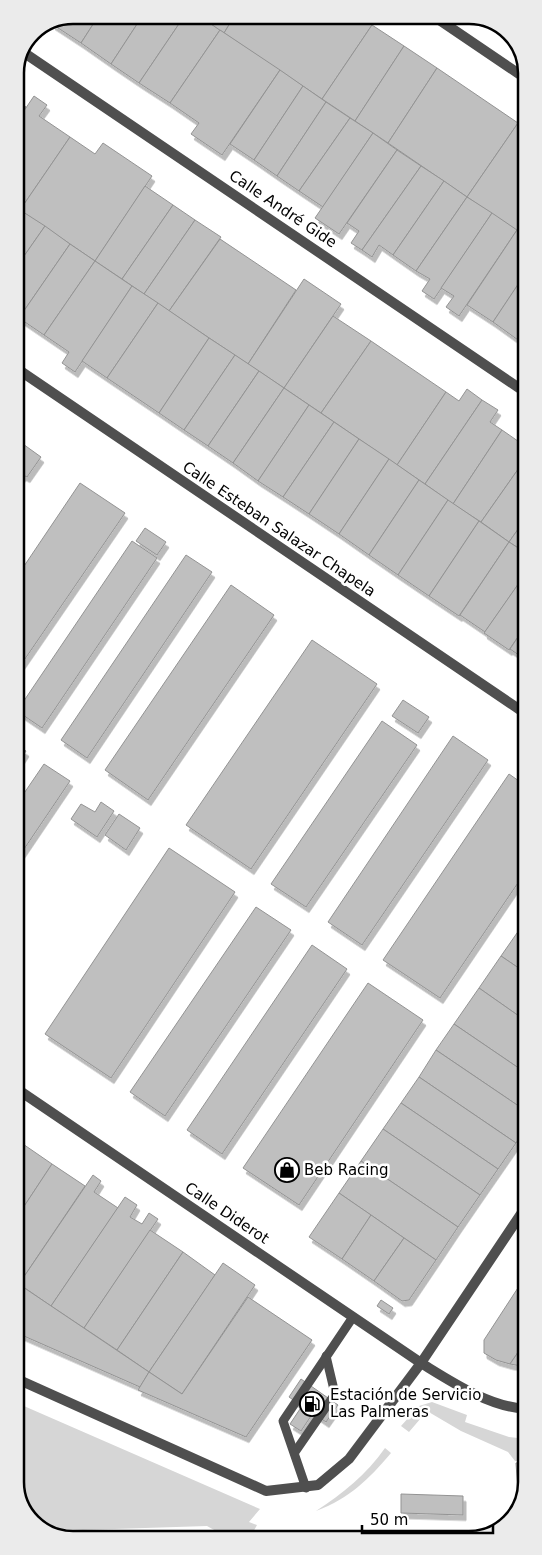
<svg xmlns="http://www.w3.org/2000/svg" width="542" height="1555" viewBox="0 0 542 1555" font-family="'DejaVu Sans',sans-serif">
<defs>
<filter id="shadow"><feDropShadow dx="3" dy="5.5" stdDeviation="0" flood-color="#0004"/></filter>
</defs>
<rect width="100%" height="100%" fill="#fff"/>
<g fill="#d6d6d6">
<polygon points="432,1402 467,1415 465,1422 509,1437 527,1439 527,1454 522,1461 515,1461 508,1452 461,1431 427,1411 409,1432 401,1426 419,1406"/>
<polygon points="17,1403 260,1509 249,1522 257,1525 251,1536 223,1535 207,1526 83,1530 38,1528 17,1497"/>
<path d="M385,1448L391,1453C368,1480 350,1498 316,1511C342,1494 367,1474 385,1448Z"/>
</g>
<g fill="#bfbfbf" stroke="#939393" filter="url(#shadow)">
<polygon points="73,15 99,15 81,43 52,24"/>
<polygon points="99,15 143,15 111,64 81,43"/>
<polygon points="143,15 185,15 139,83 111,64"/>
<polygon points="185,15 198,15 220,30 170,103 139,83"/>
<polygon points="198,15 235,15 224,33"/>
<polygon points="235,15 358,15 372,25 322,99 224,33"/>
<polygon points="372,25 404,46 355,121 322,99"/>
<polygon points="220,30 280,70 222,155 191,134 199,123 170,103"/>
<polygon points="404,46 437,68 388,143 355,121"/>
<polygon points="437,68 518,123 467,197 388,143"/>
<polygon points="280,70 303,86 254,160 230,144"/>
<polygon points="303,86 326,102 277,176 254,160"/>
<polygon points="34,96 47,105 39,116 70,137 20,210 15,207 15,124"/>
<polygon points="15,100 26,107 15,124"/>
<polygon points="326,102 350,118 299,191 277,176"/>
<polygon points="350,118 373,133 323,207 299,191"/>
<polygon points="518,123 525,128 525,236 467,197"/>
<polygon points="373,133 397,150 339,234 315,218"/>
<polygon points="70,137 95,154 103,143 152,176 95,261 20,210"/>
<polygon points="397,150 421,166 362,250 351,243 359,231 347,223"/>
<polygon points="421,166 444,181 393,255 379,245 372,257 362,250"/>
<polygon points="444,181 467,197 416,271 393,255"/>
<polygon points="145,186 173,205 122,279 95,261"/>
<polygon points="467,197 492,213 434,299 422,291 430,279 416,271"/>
<polygon points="173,205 195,220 144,294 122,279"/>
<polygon points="20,210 45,226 15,269 15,216"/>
<polygon points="492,213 517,230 459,316 446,307 454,296 441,288"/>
<polygon points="195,220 221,237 169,311 144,294"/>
<polygon points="45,226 70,244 19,318 15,316 15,269"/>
<polygon points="517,230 525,236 525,274 493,322 467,305"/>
<polygon points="220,239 296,290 248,364 169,311"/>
<polygon points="70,244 95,261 44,335 19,318"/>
<polygon points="95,261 132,286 75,372 62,363 69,352 44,335"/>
<polygon points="525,274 525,345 493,322"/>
<polygon points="304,279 341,304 284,388 248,364"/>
<polygon points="132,286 158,303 107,378 82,361"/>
<polygon points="158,303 209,338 159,413 107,378"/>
<polygon points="333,316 371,341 321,413 284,388"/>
<polygon points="209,338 235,355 184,430 159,413"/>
<polygon points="371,341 446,392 397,465 321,413"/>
<polygon points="235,355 259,371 208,446 184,430"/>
<polygon points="259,371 284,388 233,463 208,446"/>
<polygon points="284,388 309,405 258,481 233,463"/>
<polygon points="467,389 482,400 425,484 397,465 446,392 459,401"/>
<polygon points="482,400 498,410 490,422 502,430 453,504 425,484"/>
<polygon points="309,405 334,422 283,497 258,481"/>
<polygon points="334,422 359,439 309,514 283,497"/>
<polygon points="502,430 525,446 526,458 481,522 453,504"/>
<polygon points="16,439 41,457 27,477 23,475 16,485"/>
<polygon points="359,439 389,459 339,534 309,514"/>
<polygon points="526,458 526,518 509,542 481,522"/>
<polygon points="389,459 419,480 369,555 339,534"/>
<polygon points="419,480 448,500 398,575 369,555"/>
<polygon points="80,483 125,513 16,672 16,578"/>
<polygon points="448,500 479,521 429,596 398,575"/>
<polygon points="526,518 526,553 509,542"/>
<polygon points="479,521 509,542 459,616 429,596"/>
<polygon points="145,528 166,542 157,555 136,541"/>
<polygon points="132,541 157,558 42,728 17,711"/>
<polygon points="509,542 526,553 526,573 485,632 460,615"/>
<polygon points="186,555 212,572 87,758 61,740"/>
<polygon points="526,573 526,625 509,650 484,633"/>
<polygon points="231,585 274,615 148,800 105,770"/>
<polygon points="526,625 526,660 510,649"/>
<polygon points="312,640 377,684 251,869 186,825"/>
<polygon points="403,700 429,717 418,733 392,716"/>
<polygon points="382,721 417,745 306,907 271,884"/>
<polygon points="453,736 488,760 362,945 328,922"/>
<polygon points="16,744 26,751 16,767"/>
<polygon points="44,764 70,781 16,861 16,805"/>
<polygon points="509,774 526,786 526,871 440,998 383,960"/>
<polygon points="101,802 114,811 97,837 71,819 81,804 95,812"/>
<polygon points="119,814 140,828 126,850 105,835"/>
<polygon points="169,848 235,892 111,1078 45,1034"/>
<polygon points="256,907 291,930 165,1116 130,1092"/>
<polygon points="524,923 526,925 526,973 501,956"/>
<polygon points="312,945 347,969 222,1154 187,1130"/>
<polygon points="501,956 526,973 526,1021 479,988"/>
<polygon points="368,983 423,1020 299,1205 243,1168"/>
<polygon points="479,988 526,1021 526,1073 454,1024"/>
<polygon points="454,1024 526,1073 526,1111 436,1050"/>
<polygon points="436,1050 526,1111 526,1127 516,1143 419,1077"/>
<polygon points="419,1077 516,1143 498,1169 401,1103"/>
<polygon points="401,1103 498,1169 480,1195 383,1129"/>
<polygon points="383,1129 480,1195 458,1227 361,1161"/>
<polygon points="19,1136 22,1138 17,1146 17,1139"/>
<polygon points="20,1142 52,1164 17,1217 17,1146"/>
<polygon points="361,1161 458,1227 436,1260 339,1193"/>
<polygon points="52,1164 85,1186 19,1284 17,1283 17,1217"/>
<polygon points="93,1175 101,1181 94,1192 118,1208 51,1306 19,1284"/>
<polygon points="339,1193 371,1215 342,1259 309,1237"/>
<polygon points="125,1197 137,1205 130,1217 142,1224 149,1213 158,1219 84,1328 51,1306"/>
<polygon points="371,1215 404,1238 374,1281 342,1259"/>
<polygon points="150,1230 183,1252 117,1350 84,1328"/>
<polygon points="404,1238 436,1260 409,1300 402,1301 374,1281"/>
<polygon points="183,1252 215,1275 149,1372 117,1350"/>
<polygon points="223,1263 255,1285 182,1394 149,1372"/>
<polygon points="527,1274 527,1339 510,1364 496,1360 484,1353 484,1340"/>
<polygon points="17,1283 149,1372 140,1387 17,1333"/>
<polygon points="248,1297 312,1340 246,1437 138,1390 149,1372 182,1394"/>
<polygon points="381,1300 393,1308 389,1314 377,1306"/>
<polygon points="527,1339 527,1367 510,1364 523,1345"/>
<polygon points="301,1379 338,1405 326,1422 313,1413 301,1431 290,1424 302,1406 289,1397"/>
<polygon points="527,1462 527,1482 519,1506 516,1463"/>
<polygon points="401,1494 463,1496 463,1515 401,1513"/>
</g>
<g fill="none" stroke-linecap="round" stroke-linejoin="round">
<g stroke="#4f4f4f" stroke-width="9">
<polyline points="295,1452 335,1394 326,1356"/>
<polyline points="306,1488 283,1421 353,1317"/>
</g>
<g stroke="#4f4f4f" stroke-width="10">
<polyline points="432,15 525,78"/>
<polyline points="23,52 525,392"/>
<path d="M17,1089L421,1363C452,1382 489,1407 527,1409"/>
<polyline points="17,1379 266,1491 318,1485 349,1459 421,1363 527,1205"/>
</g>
<polyline stroke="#4f4f4f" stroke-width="10" points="16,368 526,714"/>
</g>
<defs>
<symbol id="shop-ring" viewBox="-11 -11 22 22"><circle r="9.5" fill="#fff" stroke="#000" stroke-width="1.5"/><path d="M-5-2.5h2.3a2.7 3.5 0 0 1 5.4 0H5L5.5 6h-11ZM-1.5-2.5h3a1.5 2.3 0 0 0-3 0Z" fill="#000"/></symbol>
<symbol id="fuel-ring" viewBox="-11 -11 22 22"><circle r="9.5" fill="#fff" stroke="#000" stroke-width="1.5"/><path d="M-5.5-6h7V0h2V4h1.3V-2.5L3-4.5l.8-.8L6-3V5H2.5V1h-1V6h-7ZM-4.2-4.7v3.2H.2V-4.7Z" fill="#000"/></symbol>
</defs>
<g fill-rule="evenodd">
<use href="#shop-ring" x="273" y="1156" width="28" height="28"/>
<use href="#fuel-ring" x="298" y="1390" width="28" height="28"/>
</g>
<g text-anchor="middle" stroke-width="5" stroke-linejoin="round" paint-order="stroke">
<g font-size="15" fill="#000" stroke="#fff">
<text transform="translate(283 209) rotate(34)" y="5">Calle André Gide</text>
<text transform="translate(279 529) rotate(34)" y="5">Calle Esteban Salazar Chapela</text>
<text transform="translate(227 1213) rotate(34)" y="5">Calle Diderot</text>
</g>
<g font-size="15" fill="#000" stroke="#fff" text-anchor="start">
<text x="304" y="1175">Beb Racing</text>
<text x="330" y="1400">Estación de Servicio<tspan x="330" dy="17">Las Palmeras</tspan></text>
</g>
</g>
<path d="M0 0H542V1555H0ZM73 24H469A49 49 0 0 1 518 73V1482A49 49 0 0 1 469 1531H73A49 49 0 0 1 24 1482V73A49 49 0 0 1 73 24Z" fill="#ebebeb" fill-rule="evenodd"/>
<path fill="none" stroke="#000" stroke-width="2.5" d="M73 24H469A49 49 0 0 1 518 73V1482A49 49 0 0 1 469 1531H73A49 49 0 0 1 24 1482V73A49 49 0 0 1 73 24Z"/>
<path d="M362 1525v8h131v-8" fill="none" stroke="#000000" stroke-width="2.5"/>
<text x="370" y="1525" font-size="15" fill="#000000" stroke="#ffffff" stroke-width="4" paint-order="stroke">50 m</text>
</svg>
